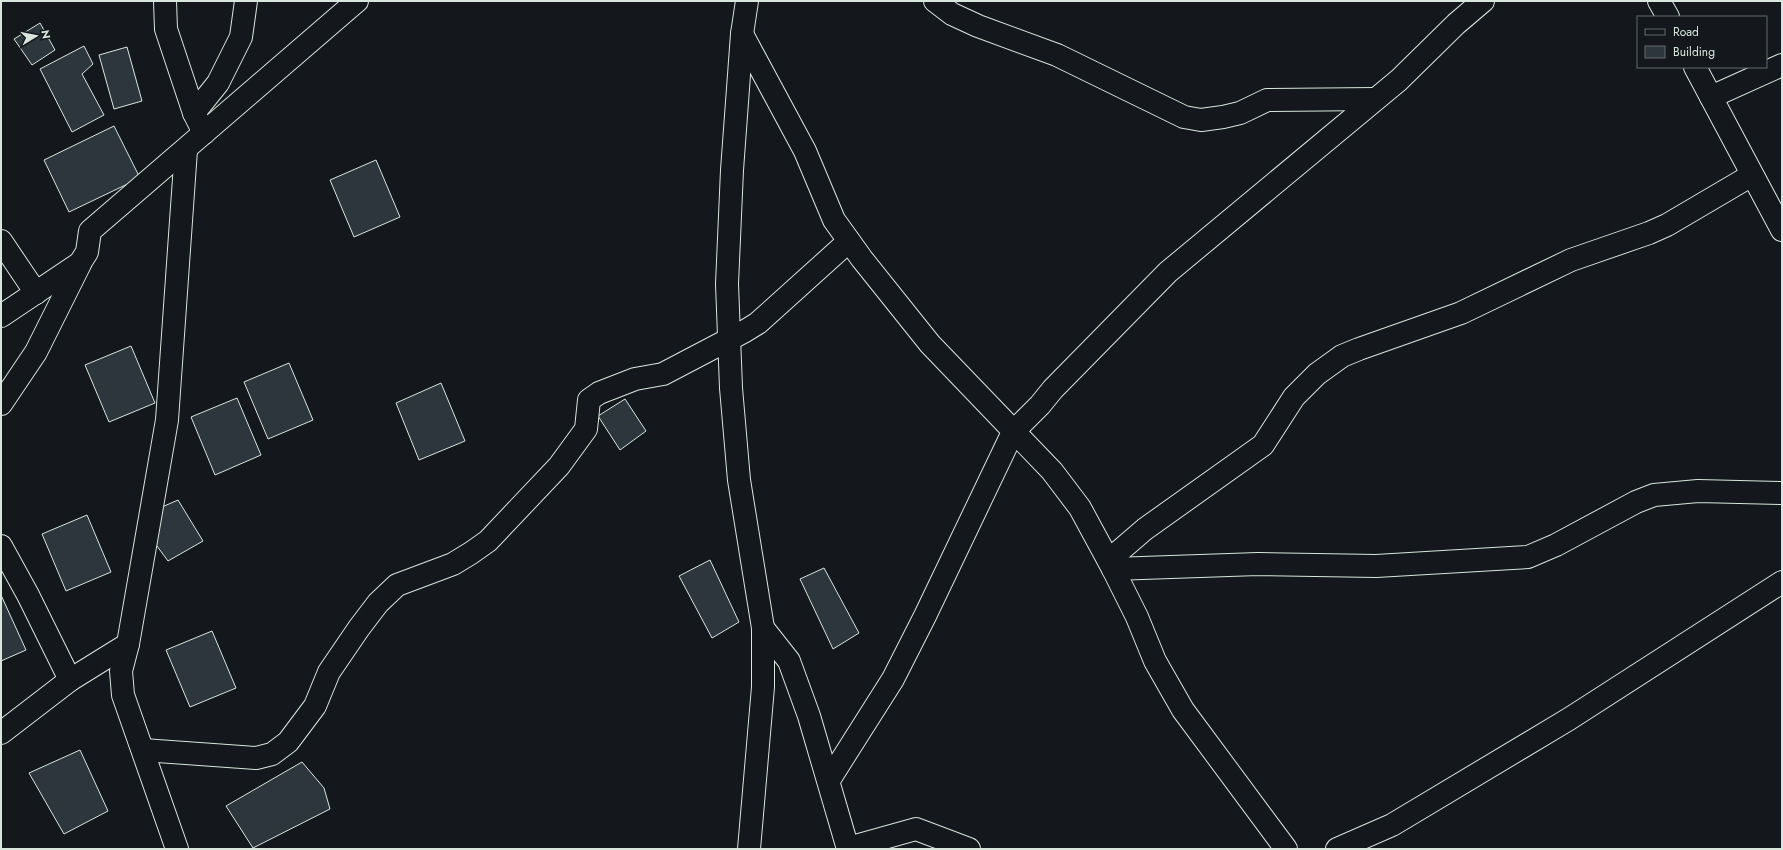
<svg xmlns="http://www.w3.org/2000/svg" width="1783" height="850" viewBox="0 0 1783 850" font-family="Jost,sans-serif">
<rect width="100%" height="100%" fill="#14181c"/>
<g fill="#2c363c" stroke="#d8e6dc">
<polygon points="40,23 55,50 32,65 14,39"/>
<polygon points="84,46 93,64 82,74 104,115 72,132 40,69"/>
<polygon points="127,47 142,101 114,109 99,55"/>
<polygon points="114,126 140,178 69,212 44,160"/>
<polygon points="376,160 400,217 354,237 330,180"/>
<polygon points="131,346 155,403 109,422 85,365"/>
<polygon points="289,363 313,420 268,439 244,382"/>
<polygon points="441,383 465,441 419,460 396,403"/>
<polygon points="237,398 261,455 215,475 191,417"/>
<polygon points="625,399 646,431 620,450 598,416"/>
<polygon points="178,500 203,541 168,561 154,542 162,507"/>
<polygon points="87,515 111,572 66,591 42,534"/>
<polygon points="710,560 739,622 712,638 679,576"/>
<polygon points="824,568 859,633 833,649 800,579"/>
<polygon points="1,595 26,650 1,661"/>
<polygon points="212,631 236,688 190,707 166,650"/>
<polygon points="80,750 108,811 64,834 29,773"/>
<polygon points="302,762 324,788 330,809 253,848 226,806"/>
</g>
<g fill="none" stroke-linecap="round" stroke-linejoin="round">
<defs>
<g id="minor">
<polyline points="165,1 166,29 194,113 204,133"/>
<polyline points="747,1 742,34 732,170 727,284 731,388 739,480 763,628 763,687 749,849"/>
<polyline points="935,1 952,14 978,26 1057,55 1184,117 1201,120 1223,117 1240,113 1267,100 1375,99"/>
<polyline points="1659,1 1668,17"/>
<polyline points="742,34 805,151 834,220 862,259 930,344 1052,471 1080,508 1113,569 1137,617 1155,661 1183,710 1286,849"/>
<polyline points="1695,67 1782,230"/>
<polyline points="1711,97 1782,65"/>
<polyline points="194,113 218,83 241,37 246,1"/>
<polyline points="1,241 36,293"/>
<polyline points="1,316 80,263 87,252 90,231 357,1"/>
<polyline points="1,404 36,352 80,264"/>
<polyline points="1,546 28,595 70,680"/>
<polyline points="1109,560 1145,529 1263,445 1294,397 1317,374 1342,356 1359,349 1461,313 1571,260 1649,233 1667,225 1752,175"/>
<polyline points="1113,569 1258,564 1376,566 1528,557 1556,545 1636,502 1654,495 1698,491 1782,493"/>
<polyline points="763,628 789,661 809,716 848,849"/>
<polyline points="1,733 70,680 128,644"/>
<polyline points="143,750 256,758 272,754 288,742 315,706 329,672 359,628 378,603 397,585 453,564 471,553 488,541 559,466 586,429 589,400 599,393 635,379 663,374 745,331 758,323 849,241"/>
<polyline points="829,780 893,679 925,616 1013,432 1040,405 1053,389 1168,272 1399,80 1456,24 1483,1"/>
<polyline points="848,848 916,829 969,849"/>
<polyline points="177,849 123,695 121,671 128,644 167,420 186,150"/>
<polyline points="1337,849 1392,825 1569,719 1782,582"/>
</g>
</defs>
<use href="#minor" stroke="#d8e6dc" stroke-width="24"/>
<use href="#minor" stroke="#14181c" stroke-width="22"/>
</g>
<rect width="1783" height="850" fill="none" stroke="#d8e6dc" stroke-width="4"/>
<rect x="1637" y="16" width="130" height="52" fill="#14181c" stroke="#626a69"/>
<rect x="1645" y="29" width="20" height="6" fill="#14181c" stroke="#626a69"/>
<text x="1673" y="36" font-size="12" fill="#d8e6dc">Road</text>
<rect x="1645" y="46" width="20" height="12" fill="#2c363c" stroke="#626a69"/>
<text x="1673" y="56" font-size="12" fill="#d8e6dc">Building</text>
<g transform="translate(36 36) rotate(80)" stroke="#14181c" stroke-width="3" paint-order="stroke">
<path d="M0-3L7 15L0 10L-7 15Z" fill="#d8e6dc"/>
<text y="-6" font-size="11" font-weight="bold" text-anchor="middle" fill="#d8e6dc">N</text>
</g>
</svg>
